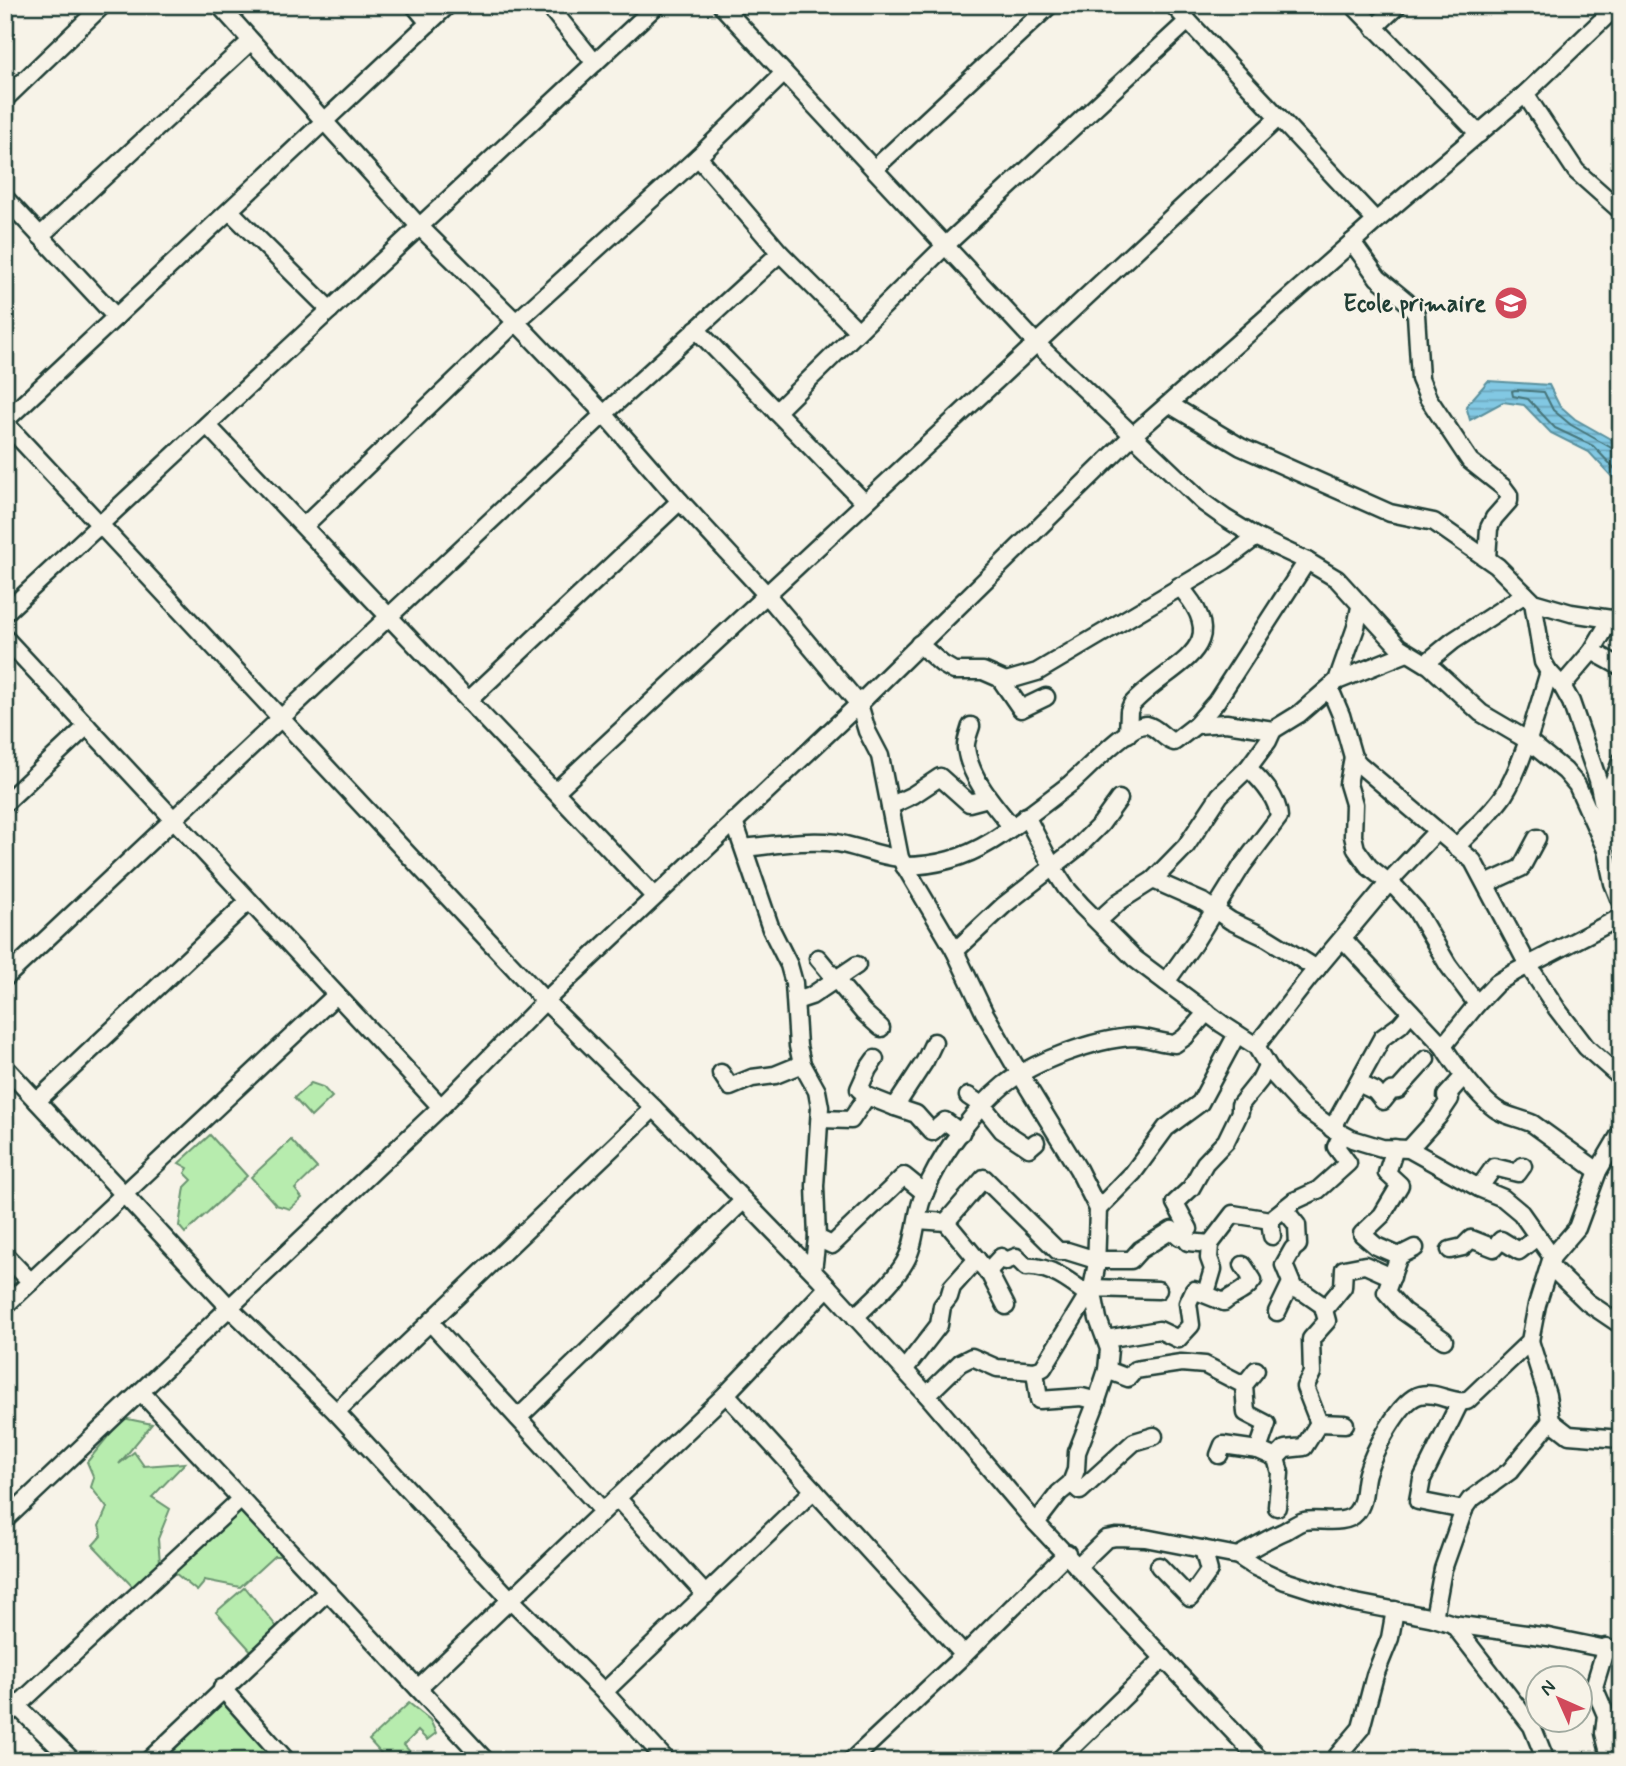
<svg xmlns="http://www.w3.org/2000/svg" width="1626" height="1766" viewBox="0 0 1626 1766" font-family="Mynerve,sans-serif">
<defs>
<pattern id="water-rules" width="6" height="5" patternUnits="userSpaceOnUse" patternTransform="scale(1.75)"><rect width="6" height="5" fill="#82c8e3"/><path d="M0 2.5h6" fill="none" stroke="#6aa4b9"/></pattern>
</defs>
<rect width="100%" height="100%" fill="#f7f3e8"/>
<filter id="ink" filterUnits="userSpaceOnUse"><feTurbulence type="fractalNoise" baseFrequency=".0143" numOctaves="2"/><feDisplacementMap in="SourceGraphic" scale="14" xChannelSelector="R" yChannelSelector="G"/><feConvolveMatrix kernelMatrix="1 2 1 2 8 2 1 2 1" color-interpolation-filters="sRGB"/></filter>
<g filter="url(#ink)">
<g fill="#b7ecae" stroke="#6b9471" stroke-width="2">
<polygon points="311,1083 323,1087 332,1097 311,1117 294,1098"/>
<polygon points="210,1135 247,1176 185,1233 179,1226 185,1187 192,1180 185,1173 188,1168 179,1163"/>
<polygon points="291,1140 317,1168 295,1189 302,1198 290,1209 276,1205 251,1177"/>
<polygon points="123,1418 152,1424 119,1464 134,1452 144,1466 185,1463 152,1497 170,1509 158,1539 160,1562 133,1587 93,1545 102,1535 99,1526 107,1508 91,1487 94,1478 87,1462"/>
<polygon points="240,1504 283,1556 274,1556 240,1587 204,1580 203,1584 197,1591 170,1569"/>
<polygon points="245,1587 280,1631 253,1653 216,1612"/>
<polygon points="222,1692 280,1761 167,1761 167,1753"/>
<polygon points="409,1703 430,1720 436,1733 427,1740 418,1731 404,1745 418,1761 388,1761 369,1740"/>
</g>
<polygon fill="url(#water-rules)" stroke="#5a909d" stroke-width="2" points="1488,381 1549,385 1559,405 1575,419 1621,445 1621,479 1614,479 1589,452 1551,433 1524,405 1503,402 1470,420 1466,406"/>
<g fill="none" stroke-linecap="round" stroke-linejoin="round">
<polyline stroke="#47757a" stroke-width="2" points="1621,451 1615,450 1571,425 1553,410 1544,392 1515,390 1512,391 1513,396 1528,399 1555,428 1593,446 1617,471 1621,472"/>
<defs>
<g id="minor">
<polyline points="219,5 419,226 516,322 604,414 680,501 767,595 859,704 867,731 880,756 900,858 955,951 984,1012 1020,1074 1078,1169 1098,1209 1096,1268 1092,1288 1043,1368 1035,1371 997,1368 972,1357 960,1363 927,1395"/>
<polyline points="414,5 429,23"/>
<polyline points="548,5 595,63"/>
<polyline points="721,5 1036,343 1204,503 1225,518 1256,537 1307,561 1337,579 1399,647 1430,666 1481,713 1527,740 1565,771 1577,785 1606,850"/>
<polyline points="1173,5 1376,221"/>
<polyline points="1353,5 1479,134"/>
<polyline points="1374,28 1398,5"/>
<polyline points="1525,94 1576,171 1621,211"/>
<polyline points="5,99 103,5"/>
<polyline points="698,157 780,253 858,331"/>
<polyline points="874,169 1050,5"/>
<polyline points="5,198 116,317"/>
<polyline points="230,211 330,310"/>
<polyline points="40,236 251,41"/>
<polyline points="1352,242 1378,278 1406,301 1416,314 1420,379 1428,398 1470,461 1503,487 1509,495 1509,501 1494,518 1489,528 1487,558"/>
<polyline points="696,329 865,503"/>
<polyline points="1169,404 1241,447 1390,513 1434,522 1497,566 1533,602 1571,613 1611,619 1621,616"/>
<polyline points="776,412 947,244 1188,21"/>
<polyline points="5,421 448,5"/>
<polyline points="5,423 545,1001 654,1108 828,1287 927,1395 1036,1523 1261,1761"/>
<polyline points="207,425 654,896"/>
<polyline points="304,526 516,322 698,157 784,73"/>
<polyline points="1533,602 1543,662 1549,672 1562,686 1571,702 1598,780 1604,810 1606,850 1613,883 1621,903"/>
<polyline points="5,613 657,5"/>
<polyline points="5,638 441,1107"/>
<polyline points="919,644 942,664 954,671 983,671 1006,681 1037,672 1224,561 1256,537"/>
<polyline points="1592,651 1621,667"/>
<polyline points="1426,663 1453,641 1525,594"/>
<polyline points="1001,680 1021,709 1046,697"/>
<polyline points="1337,681 1356,627 1360,607"/>
<polyline points="1562,686 1592,651 1611,619"/>
<polyline points="1330,689 1341,715 1353,757 1359,764 1473,861 1528,965 1557,1009 1586,1047 1621,1078"/>
<polyline points="469,700 680,501"/>
<polyline points="1196,725 1226,723 1273,730 1299,714 1337,681 1407,653"/>
<path d="M971,726C969,733 965,742 966,748C970,778 993,804 1012,827"/>
<path d="M1128,734L1129,711L1132,704C1170,662 1238,650 1179,586"/>
<polyline points="1353,757 1348,784 1354,804 1353,836 1356,849 1369,867 1397,889 1416,910 1448,965 1477,1004 1497,983 1515,972 1621,917"/>
<polyline points="556,791 1279,117"/>
<polyline points="5,803 87,726"/>
<polyline points="890,806 913,795 940,777 969,803 988,798"/>
<polyline points="1604,807 1621,761"/>
<polyline points="1026,816 1053,868 1066,888 1082,906 1135,959 1222,1024 1256,1046 1273,1074 1304,1108 1335,1130 1352,1139 1382,1148 1409,1149 1479,1188 1503,1198 1521,1213 1552,1257"/>
<polyline points="734,821 771,929 789,965 794,983 798,1046 802,1064 817,1091 820,1107 815,1186 817,1238 813,1271"/>
<path d="M1456,847C1472,830 1491,814 1504,795C1523,765 1538,707 1549,672"/>
<path d="M744,848C774,845 807,839 837,843C859,847 878,856 900,858"/>
<path d="M904,866C937,866 964,858 992,841C1019,824 1045,803 1070,784C1085,772 1129,723 1147,725C1157,727 1165,740 1174,742L1196,725L1216,702L1307,561"/>
<polyline points="1153,880 1186,846 1220,795 1248,768 1268,741 1273,730"/>
<polyline points="1486,884 1521,868 1537,838"/>
<polyline points="1098,921 1120,901 1153,880 1203,902 1231,921 1267,938 1317,969"/>
<polyline points="1343,939 1443,1046"/>
<polyline points="955,951 1003,906 1077,848 1101,824 1119,799"/>
<polyline points="818,958 863,1012 881,1028"/>
<polyline points="5,978 604,414 780,253"/>
<path d="M1166,982L1194,943L1242,866L1279,817C1278,798 1262,781 1248,768"/>
<polyline points="796,1001 811,996 857,965"/>
<path d="M1477,1004L1443,1046C1453,1063 1481,1100 1497,1110C1508,1117 1521,1118 1533,1124L1598,1171"/>
<polyline points="934,1042 925,1061 895,1107 916,1114 932,1132 945,1121 961,1133"/>
<polyline points="1256,1046 1308,979 1396,874 1437,831"/>
<polyline points="5,1067 230,1308 336,1412 509,1598 604,1692 667,1761"/>
<polyline points="721,1073 730,1087 752,1078 775,1075 802,1064"/>
<polyline points="1358,1083 1375,1091 1383,1101 1391,1091 1398,1090 1426,1059"/>
<polyline points="867,1096 859,1089 868,1069 875,1059"/>
<polyline points="968,1096 983,1106 1002,1130 1029,1148 1036,1142"/>
<polyline points="37,1101 249,901"/>
<polyline points="821,1119 851,1120 867,1096 895,1107"/>
<polyline points="1332,1129 1382,1038 1400,1025 1411,1012"/>
<polyline points="1395,1148 1387,1173 1400,1185 1382,1215 1362,1234 1376,1246 1399,1256"/>
<polyline points="1409,1149 1438,1117 1450,1099 1446,1096 1464,1076"/>
<polyline points="1479,1188 1494,1167 1518,1173 1523,1166"/>
<polyline points="1098,1209 1133,1173 1166,1128 1200,1103 1237,1034"/>
<polyline points="1284,1209 1297,1225 1298,1245 1293,1249 1284,1265 1294,1289 1305,1293 1325,1307"/>
<polyline points="918,1220 946,1222 990,1275 1006,1306"/>
<polyline points="946,1222 984,1178 1058,1251 1067,1251 1096,1260 1131,1260 1140,1250 1172,1230 1180,1237 1189,1229 1175,1203 1191,1188 1205,1163 1226,1141 1240,1112 1240,1105 1260,1080 1267,1066"/>
<polyline points="1183,1234 1188,1242 1210,1244 1233,1214 1270,1220"/>
<polyline points="1272,1236 1270,1220 1294,1201 1318,1190 1348,1163 1336,1147 1342,1134"/>
<polyline points="817,1238 832,1245 904,1176 925,1193"/>
<polyline points="1415,1248 1399,1256 1386,1292 1403,1311 1444,1340"/>
<polyline points="1450,1250 1463,1247 1471,1239 1494,1248 1501,1240 1519,1251 1537,1237"/>
<polyline points="5,1255 31,1282"/>
<polyline points="1550,1266 1587,1302 1621,1325"/>
<path d="M987,1272L1001,1257L1006,1261L1016,1257L1026,1267C1049,1265 1071,1282 1088,1295"/>
<polyline points="1206,1293 1213,1269 1209,1258 1210,1244"/>
<polyline points="5,1306 336,995"/>
<polyline points="1277,1312 1291,1283"/>
<path d="M855,1317C872,1300 893,1283 905,1262C915,1245 915,1224 920,1206C922,1197 927,1189 930,1181C946,1148 976,1108 1004,1085C1034,1061 1095,1039 1133,1037C1146,1037 1161,1043 1175,1044L1185,1037L1207,1012"/>
<polyline points="431,1323 603,1511"/>
<path d="M1106,1339L1159,1330L1178,1339L1191,1325L1188,1303L1194,1290L1224,1302C1235,1293 1245,1292 1253,1280L1243,1265"/>
<polyline points="1530,1341 1547,1395 1551,1421 1569,1435 1621,1439"/>
<polyline points="904,1370 939,1325 942,1306 949,1297 952,1287 977,1259"/>
<polyline points="1107,1370 1128,1378 1135,1370 1181,1363 1205,1365 1244,1385"/>
<polyline points="1256,1370 1244,1385 1246,1413 1267,1424 1258,1450"/>
<polyline points="1035,1371 1039,1400 1082,1397 1097,1401"/>
<polyline points="141,1392 486,1761"/>
<polyline points="726,1394 964,1655"/>
<polyline points="1460,1402 1422,1479 1418,1501 1464,1510"/>
<polyline points="336,1412 654,1108"/>
<polyline points="518,1418 743,1201"/>
<polyline points="1345,1424 1319,1423 1305,1387 1312,1373 1311,1339 1327,1321 1324,1310 1343,1287 1344,1269 1365,1265 1392,1277"/>
<polyline points="1219,1455 1223,1445 1258,1450 1276,1458 1280,1473 1277,1507"/>
<polyline points="1276,1458 1285,1449 1304,1447 1319,1423"/>
<polyline points="1071,1483 1080,1491 1134,1442 1154,1436"/>
<polyline points="617,1498 706,1595"/>
<polyline points="5,1520 441,1107 545,1001 859,704 1132,436 1376,221 1525,94 1618,5"/>
<polyline points="1036,1523 1059,1493 1071,1483 1076,1470 1077,1452 1095,1406 1107,1370 1109,1349 1098,1319 1092,1288 1158,1290"/>
<path d="M1238,1556C1254,1547 1269,1538 1285,1531C1291,1528 1297,1523 1304,1521C1319,1518 1345,1526 1356,1513C1366,1501 1363,1486 1367,1473C1373,1453 1399,1400 1420,1395C1437,1391 1451,1404 1467,1401L1530,1341L1537,1305L1552,1257L1577,1228L1598,1171L1621,1132"/>
<polyline points="1159,1566 1190,1598 1209,1571 1203,1549"/>
<polyline points="1077,1567 1106,1539 1116,1537 1145,1538 1238,1556 1255,1567 1285,1581 1351,1602 1434,1618 1453,1624 1548,1637 1621,1652"/>
<polyline points="1434,1618 1443,1569 1465,1507 1470,1500 1510,1471 1551,1421"/>
<polyline points="1453,1624 1532,1726 1546,1761"/>
<polyline points="1606,1647 1594,1687 1606,1715 1604,1733 1611,1761"/>
<polyline points="222,1688 287,1761"/>
<polyline points="418,1688 726,1394 828,1287"/>
<polyline points="604,1692 814,1490"/>
<polyline points="17,1706 73,1761"/>
<polyline points="5,1717 241,1499"/>
<polyline points="148,1761 328,1591"/>
<polyline points="851,1761 964,1655 1067,1553"/>
<polyline points="1058,1761 1164,1658"/>
<polyline points="1333,1761 1361,1728 1375,1675 1390,1638 1395,1610"/>
</g>
</defs>
<use href="#minor" stroke="#1f3d34" stroke-width="21"/>
<use href="#minor" stroke="#f7f3e8" stroke-width="16"/>
</g>
</g>
<defs>
<symbol id="school-disc" viewBox="-11 -11 22 22"><circle r="9.5" fill="#d1495b" stroke="#f7f3e8"/><path d="M0-5L7-2L0 1L-7-2ZM-4 1L0 2.5L4 1V4Q0 6-4 4Z" fill="#fff"/></symbol>
</defs>
<g fill-rule="evenodd">
<use href="#school-disc" x="1492" y="284" width="38" height="38"/>
</g>
<g text-anchor="middle" stroke-width="5" stroke-linejoin="round" paint-order="stroke">
<g font-size="24" font-weight="bold" fill="#1f3d34" stroke="#f7f3e8" text-anchor="end">
<text x="1486" y="311">Ecole primaire</text>
</g>
</g>
<rect width="1626" height="1766" fill="none" stroke="#f7f3e8" stroke-width="28"/>
<rect x="14" y="14" width="1598" height="1738" fill="none" stroke="#1f3d34" stroke-width="2.5" filter="url(#ink)"/>
<g transform="translate(1559 1699) rotate(315)"><circle r="33" fill="#f7f3e8" stroke="#a1aaa0" stroke-width="2"/>
<path d="M0-5L12 26L0 18L-12 26Z" fill="#d1495b"/>
<text y="-10" font-size="19" font-weight="bold" text-anchor="middle" fill="#1f3d34">N</text>
</g>
</svg>
